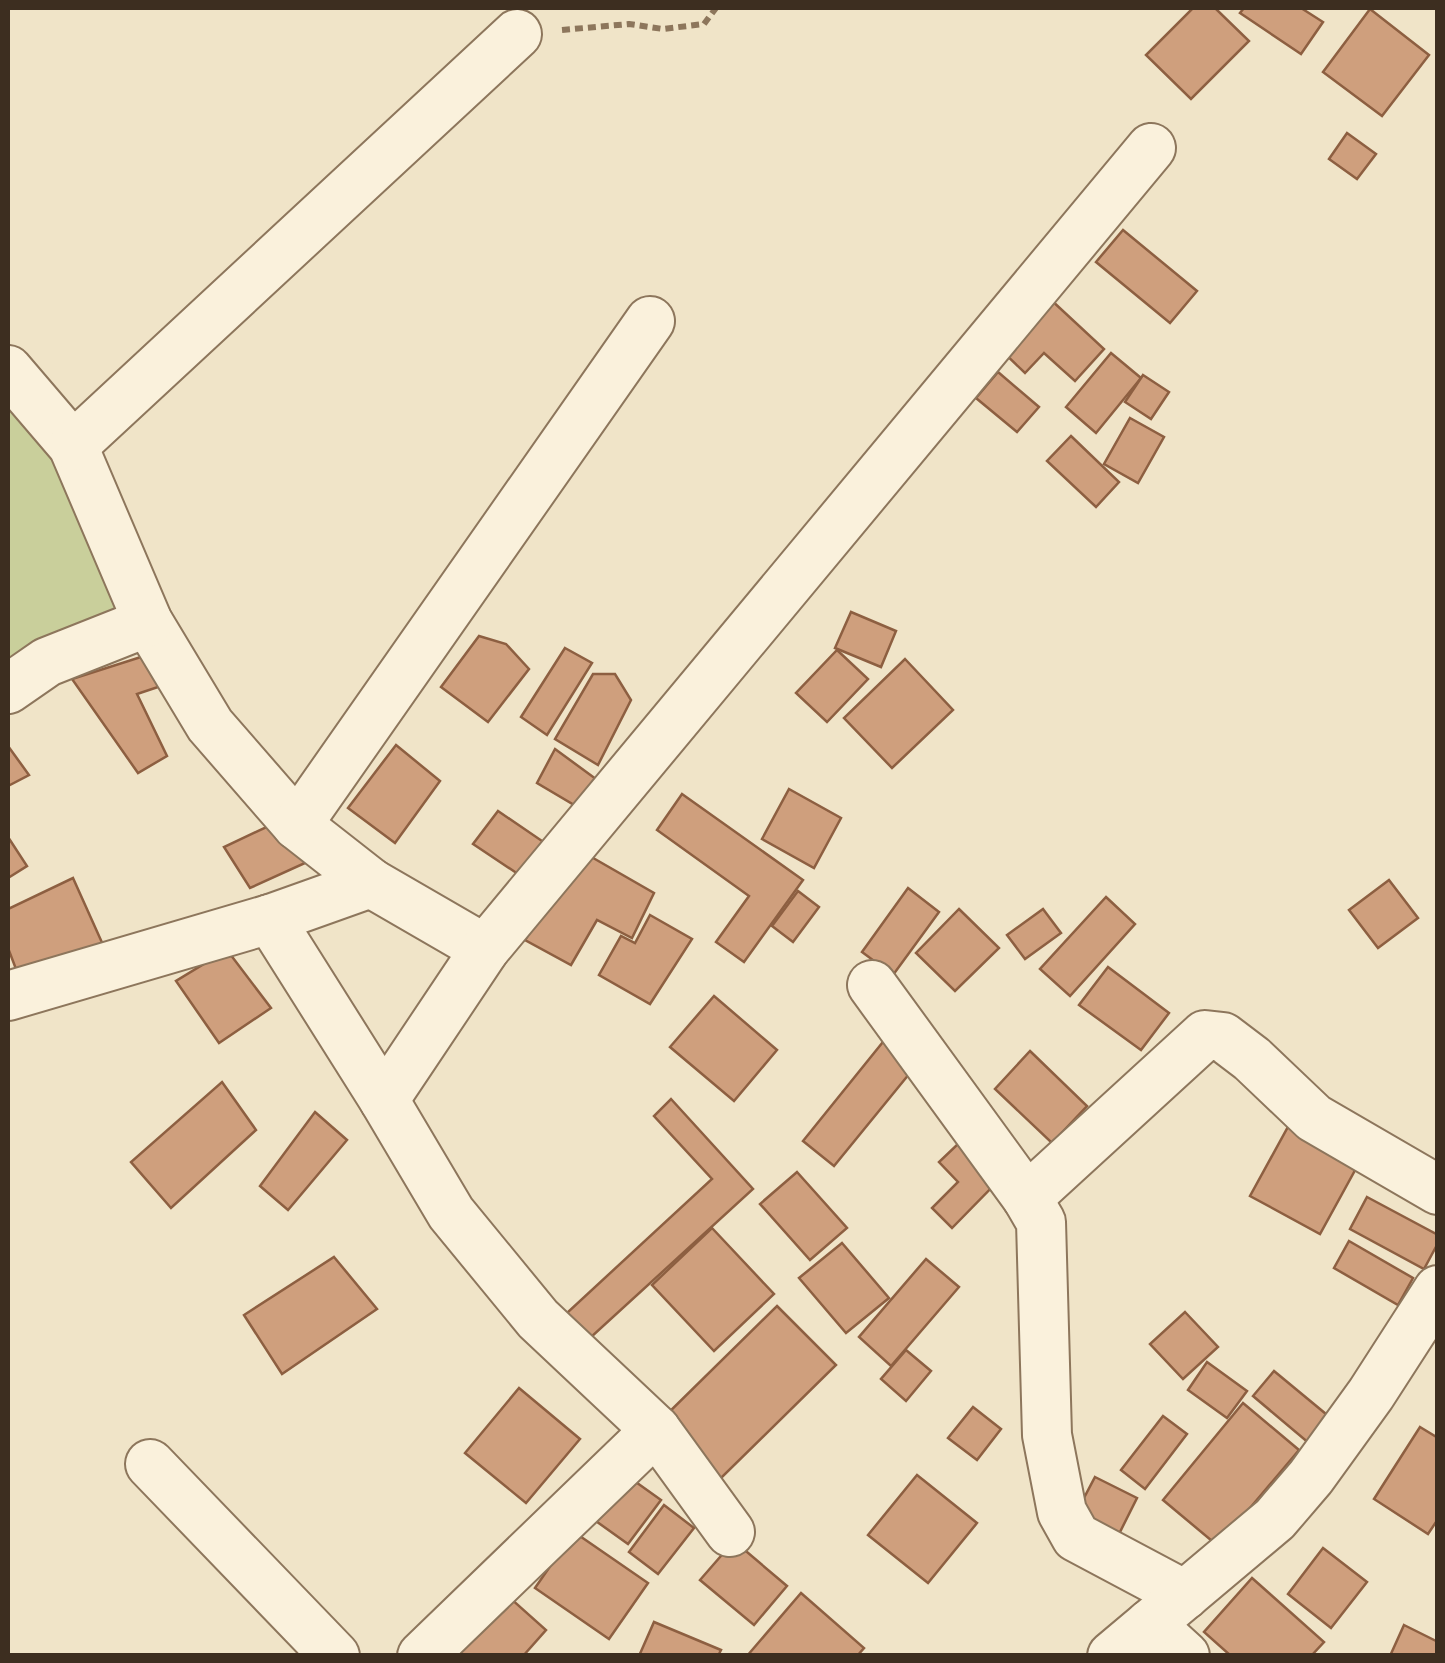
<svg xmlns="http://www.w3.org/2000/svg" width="1445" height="1663" viewBox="0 0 1445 1663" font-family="'Crimson Pro',serif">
<rect width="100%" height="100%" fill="#f0e4c8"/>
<polygon fill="#c9cf9b" points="8,388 60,448 131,616 8,673"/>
<g fill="#cf9f7d" stroke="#8d5f41" stroke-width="2.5">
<polygon points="1193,8 1215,8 1249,41 1191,99 1146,55"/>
<polygon points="1244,8 1301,8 1323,22 1301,54 1240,13"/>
<polygon points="1370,9 1429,55 1382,116 1323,72"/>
<polygon points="1347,133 1376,154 1357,179 1329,159"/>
<polygon points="1123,230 1197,291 1170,323 1096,262"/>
<polygon points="1049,298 1104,349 1075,381 1044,353 1025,373 1000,349"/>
<polygon points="1111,353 1141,378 1096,433 1066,407"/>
<polygon points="998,372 1039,407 1017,432 976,398"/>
<polygon points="1143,375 1169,392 1151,419 1125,402"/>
<polygon points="1130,418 1164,437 1138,483 1104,464"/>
<polygon points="1071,436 1119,482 1096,507 1047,461"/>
<polygon points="851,612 896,631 881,667 835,648"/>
<polygon points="479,636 506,644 529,669 488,722 441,687"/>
<polygon points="565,648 592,663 547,735 521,717"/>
<polygon points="837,650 868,679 827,722 796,693"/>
<polygon points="144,656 161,686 137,694 167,756 138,773 72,679"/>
<polygon points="905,659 953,710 892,768 844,718"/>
<polygon points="593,674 615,674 631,700 598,765 555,739"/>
<polygon points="396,745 440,781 395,843 348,808"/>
<polygon points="8,746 29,775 8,786"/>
<polygon points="555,749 600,782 581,809 537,783"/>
<polygon points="789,789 841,818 814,868 762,839"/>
<polygon points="682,794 803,880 744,962 716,942 749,896 657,830"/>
<polygon points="498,811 545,843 524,878 473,844"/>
<polygon points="273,824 305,863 250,888 224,847"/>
<polygon points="8,837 27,866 8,878"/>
<polygon points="581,851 654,893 632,938 597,920 571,965 525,940"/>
<polygon points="73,878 104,947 19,977 8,948 8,909"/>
<polygon points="1389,880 1418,918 1378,948 1349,910"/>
<polygon points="908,888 939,912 893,975 862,952"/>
<polygon points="798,891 819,907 793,942 772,926"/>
<polygon points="1106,897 1135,924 1070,996 1040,969"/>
<polygon points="959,909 999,948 955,991 916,953"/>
<polygon points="1043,909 1061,933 1025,959 1007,935"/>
<polygon points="650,915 692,939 650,1004 599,975 621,936 635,943"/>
<polygon points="227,950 271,1008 219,1043 176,981"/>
<polygon points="1108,967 1169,1013 1141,1050 1079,1005"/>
<polygon points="714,996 777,1050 734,1101 670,1047"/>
<polygon points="891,1032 923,1057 834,1166 803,1141"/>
<polygon points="1030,1051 1087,1106 1052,1143 995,1089"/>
<polygon points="222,1082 256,1130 171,1208 131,1162"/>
<polygon points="671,1099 753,1189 578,1349 555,1324 712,1179 654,1116"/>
<polygon points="315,1112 347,1140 288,1210 260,1186"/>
<polygon points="1289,1125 1359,1163 1320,1234 1250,1196"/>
<polygon points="959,1143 998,1181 952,1228 932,1208 958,1182 939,1162"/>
<polygon points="797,1172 847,1228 810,1260 760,1204"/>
<polygon points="1367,1197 1438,1235 1438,1243 1424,1269 1350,1229"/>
<polygon points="712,1228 774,1294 714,1351 652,1285"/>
<polygon points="1349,1241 1413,1278 1398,1305 1334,1268"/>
<polygon points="842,1243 889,1298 846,1333 799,1278"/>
<polygon points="334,1257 377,1309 282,1374 244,1315"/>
<polygon points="926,1259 959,1287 891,1366 859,1337"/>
<polygon points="777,1306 836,1365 720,1479 661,1420"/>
<polygon points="1185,1312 1218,1347 1183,1379 1150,1344"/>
<polygon points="906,1350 931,1371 906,1401 881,1379"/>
<polygon points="1207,1362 1247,1391 1227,1418 1188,1390"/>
<polygon points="1274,1371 1332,1419 1310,1444 1253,1396"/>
<polygon points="519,1388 580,1439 526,1503 465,1453"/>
<polygon points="1243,1403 1299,1450 1218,1546 1163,1500"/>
<polygon points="973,1407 1001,1429 977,1460 948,1438"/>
<polygon points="1163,1416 1187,1434 1145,1489 1121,1470"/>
<polygon points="1420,1427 1438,1438 1438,1519 1428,1534 1374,1499"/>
<polygon points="619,1470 661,1500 628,1544 586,1514"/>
<polygon points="917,1475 977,1523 928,1583 868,1535"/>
<polygon points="1095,1477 1137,1498 1117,1538 1074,1517"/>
<polygon points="664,1505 694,1528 658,1574 629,1552"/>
<polygon points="574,1532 648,1583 609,1639 535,1588"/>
<polygon points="734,1541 787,1586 754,1625 700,1580"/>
<polygon points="1323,1548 1367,1582 1331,1628 1288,1594"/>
<polygon points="1252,1578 1324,1642 1311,1656 1231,1656 1204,1632"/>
<polygon points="500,1589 546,1630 523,1656 440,1656"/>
<polygon points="801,1593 864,1648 857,1656 747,1656"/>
<polygon points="654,1622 721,1650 718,1656 639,1656"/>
<polygon points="1404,1625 1438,1642 1438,1656 1390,1656"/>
</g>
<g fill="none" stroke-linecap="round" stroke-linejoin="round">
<defs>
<g id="minor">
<polyline points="8,370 73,446 148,622 210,725 297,825 371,883 270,919 8,996"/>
<polyline points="73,446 517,34"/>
<polyline points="8,689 47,662 148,622"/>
<polyline points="297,825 650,321"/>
<polyline points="371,883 485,949"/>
<polyline points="270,919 384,1100 451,1213 538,1319 656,1430 422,1656"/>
<polyline points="872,985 1027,1198 1041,1222 1047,1435 1062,1512 1076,1537 1185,1595"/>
<polyline points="384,1100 485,949 1151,148"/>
<polyline points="1027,1198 1205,1035 1223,1037 1252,1059 1314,1118 1438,1190"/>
<polyline points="656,1430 730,1532"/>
<polyline points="150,1464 335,1656"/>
<polyline points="1150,1624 1185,1656"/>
<polyline points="1112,1656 1275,1519 1311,1477 1371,1394 1438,1290"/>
</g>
</defs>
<use href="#minor" stroke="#8d765c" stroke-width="52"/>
<polyline stroke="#8d765c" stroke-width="6" stroke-dasharray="8 5" stroke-linecap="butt" points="562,30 629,24 663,29 704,24 716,8"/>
<use href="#minor" stroke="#faf1dc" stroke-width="48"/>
</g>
<rect width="1445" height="1663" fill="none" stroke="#3d2e20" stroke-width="20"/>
</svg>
